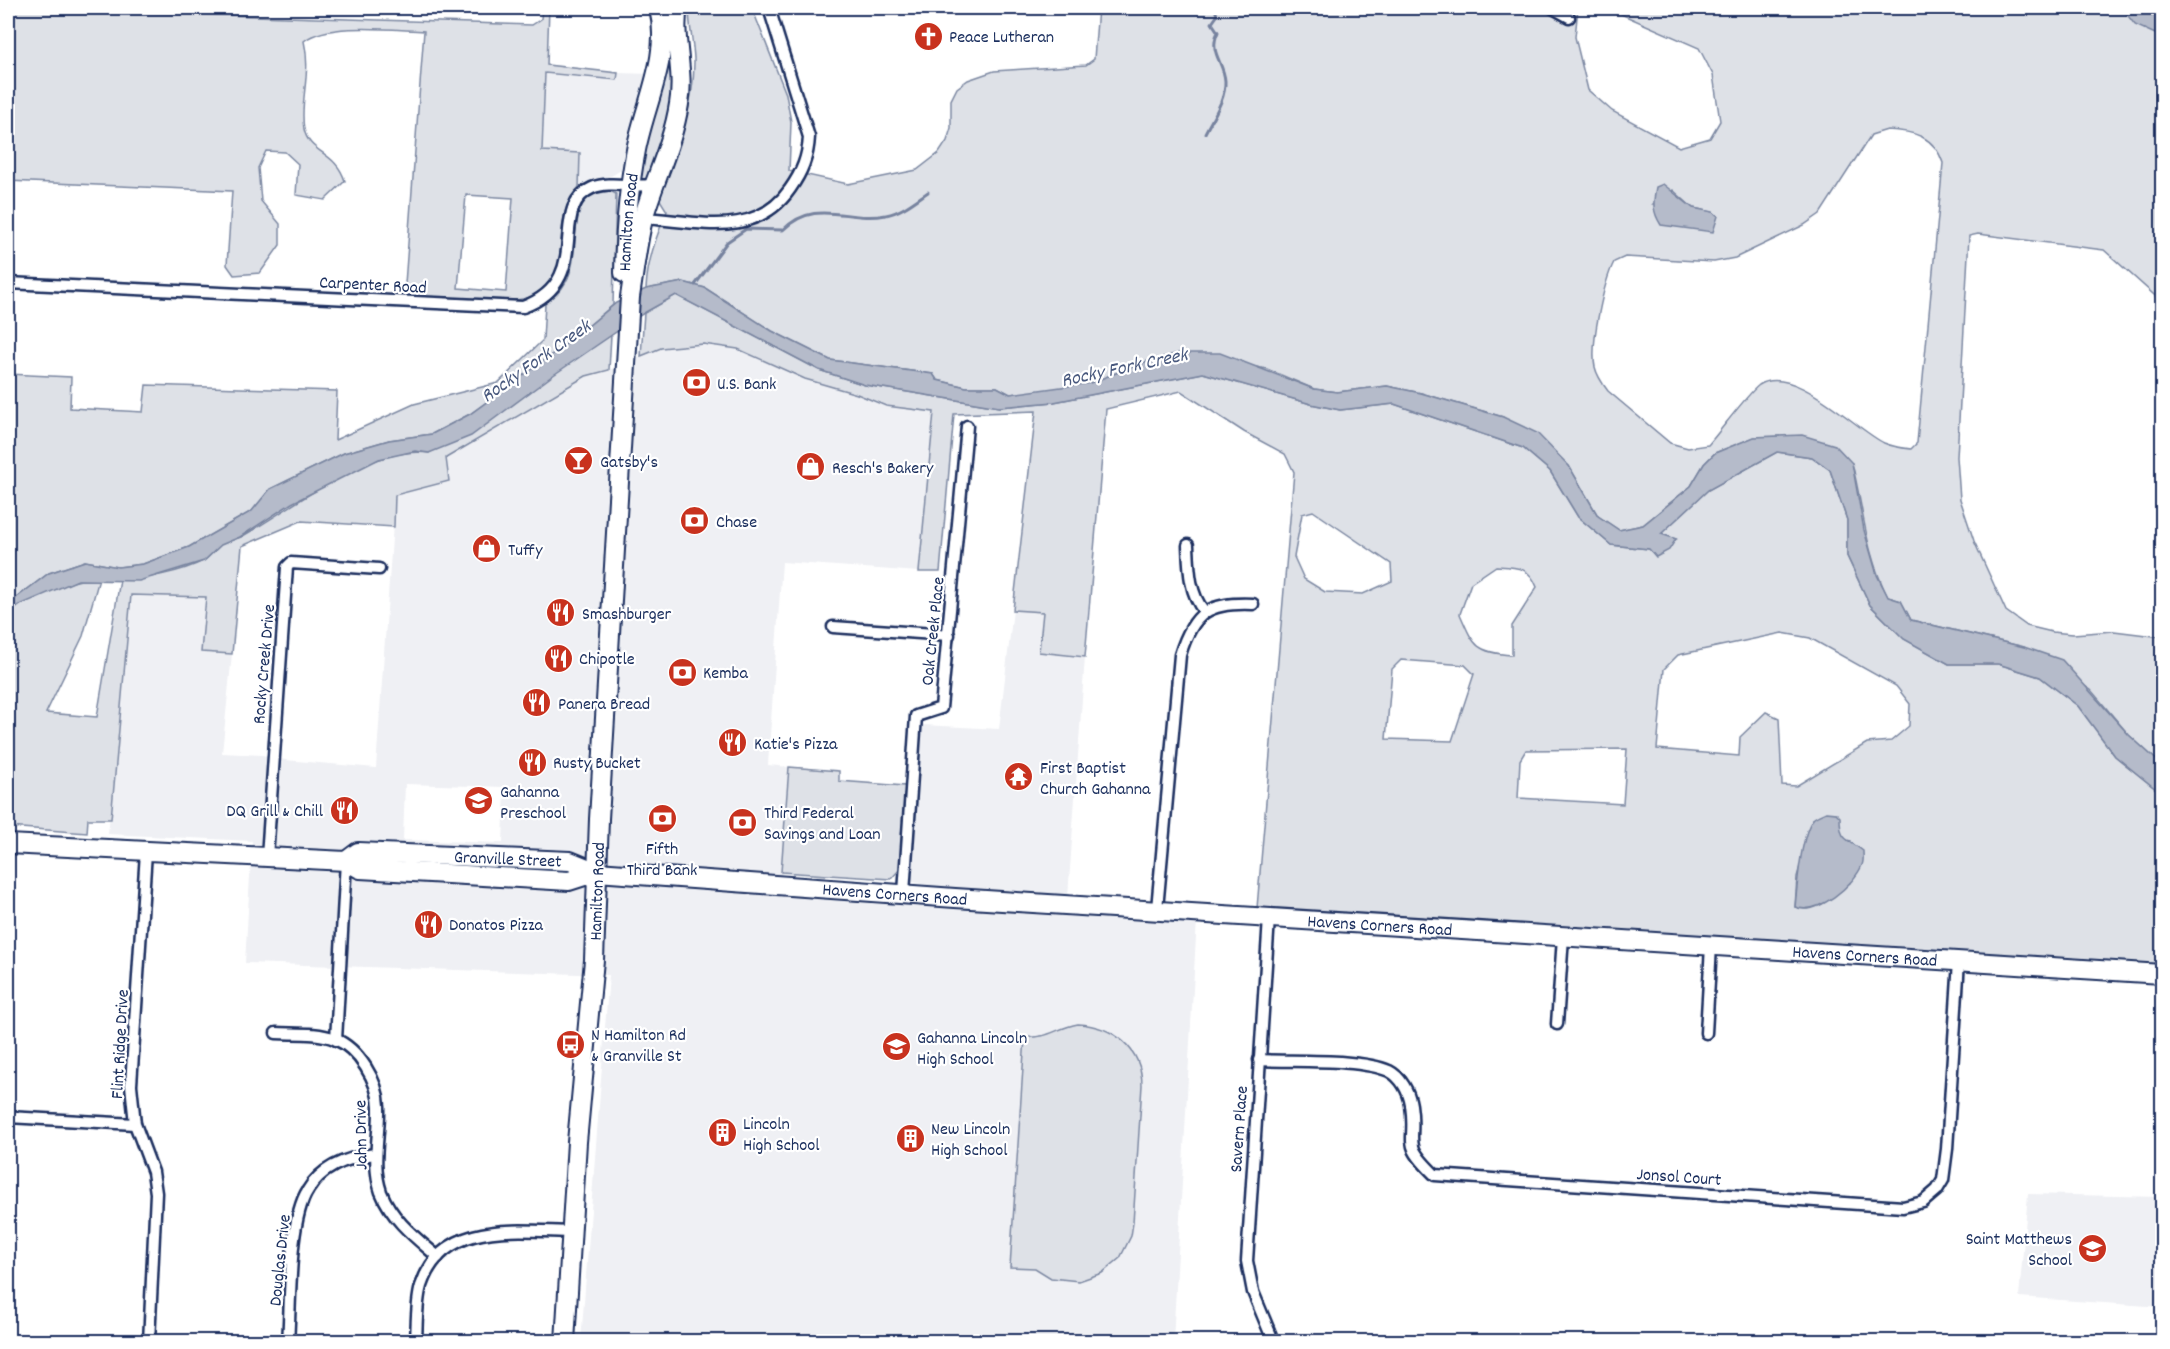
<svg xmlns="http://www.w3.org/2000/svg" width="2170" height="1349" viewBox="0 0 2170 1349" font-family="Dekko,sans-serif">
<rect width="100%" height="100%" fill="#fff"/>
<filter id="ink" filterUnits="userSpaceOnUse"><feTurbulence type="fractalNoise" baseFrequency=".0167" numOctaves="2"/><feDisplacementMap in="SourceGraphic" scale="12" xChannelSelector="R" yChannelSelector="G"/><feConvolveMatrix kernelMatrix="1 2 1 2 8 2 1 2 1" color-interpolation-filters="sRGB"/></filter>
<g filter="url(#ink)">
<g fill="#eff0f4" fill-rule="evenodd">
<polygon points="545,72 617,80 618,73 651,74 628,166 611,176 579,187 580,153 542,151"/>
<path d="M703,344L739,349L805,379L857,394L886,406L934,412L919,572L782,562L768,765L789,767L780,897L1197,919L1173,1341H581L609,975L245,963L252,841L108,834L131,594L206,597L201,652L232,654L222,753L262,755L285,760L376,768L395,495L448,481L445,458L586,376L609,370L661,348ZM405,784L505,787L503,843L403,840Z"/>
<polygon points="1013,610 1043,612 1039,652 1085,657 1068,897 956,890 912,882 909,872 923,725 999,729"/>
<polygon points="2028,1194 2162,1197 2162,1307 2019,1297"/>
</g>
<g fill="#dee1e7" stroke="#7c88a2" stroke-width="1.5" fill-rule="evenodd">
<path d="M8,8L532,25L541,19L542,8H549L547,65L618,73L617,80L545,73L542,151L580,153L579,187C561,207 562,229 560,256C559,271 550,286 537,294C519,307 430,298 404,297L424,31C393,30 328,22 304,41C312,74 299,101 304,129C309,154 336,151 345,181L325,200L296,195L298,164L285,152L266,151L258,168L261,201L280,224V245L260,273L234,275L227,265L232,191L8,181ZM466,195L513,198L506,292L458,288Z"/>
<polygon points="668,8 676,8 680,90 647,180 639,181 653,113 670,51"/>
<path d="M689,8H752L786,94L791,122L789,171L848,184L917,170L939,153L947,141L951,128V100L957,88L968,80L994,71L1086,65L1094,59L1098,8H2162V302L2104,250L1978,234L1969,236L1957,457L1960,499L1974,541L2006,611L2027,626L2052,632L2073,634L2114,631L2162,637V765L2129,735L2091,690L2024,647L1911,620L1901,601L1888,597C1865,552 1864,511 1852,463L1755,437L1715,453L1704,464L1691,486L1643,525L1619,530L1598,516L1569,466L1503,417L1421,393L1387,386L1337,392L1314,389L1267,369L1179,353L1145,362L1090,383L1038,392L1010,394L997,387H966L937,380L933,374L830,360L772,331L705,288L683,282L646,289C647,262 656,236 667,211L660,200L659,192C677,148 695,106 694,58C693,41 689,25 689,8ZM1578,8L1621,14L1699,48L1713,75L1720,121L1710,138L1679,147L1612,111L1588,90L1575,37ZM1887,130C1914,131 1934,136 1943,163L1917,443L1911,449C1902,448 1893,447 1884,443C1855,429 1794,363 1759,385C1748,393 1719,433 1708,445L1688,448L1670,443L1608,391C1602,383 1597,376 1595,367C1590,344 1604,282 1614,262L1625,257L1714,262L1735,258L1804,225L1820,214L1871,135ZM1673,190L1693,208L1712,212L1653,204Z"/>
<path d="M610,191L616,194L613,305L569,342L470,414L432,434L389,440L344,453L270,489L252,511L189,547L143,564L118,567L85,561L49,573L8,604V374L71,377L70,408L143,412L146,385L337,391L335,440L414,404L498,383L543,340L545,304C551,299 558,294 562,288C583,260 567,223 588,195Z"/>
<path d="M676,295L819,370L865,385L999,407L1054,402L1203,373L1311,404L1340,410L1394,404L1523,448L1550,471L1578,517L1611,545L1649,549L1676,539L1660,534L1708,490L1777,452L1812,457L1830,470L1847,520V556L1870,605L1904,639L1949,664H1998L2040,677L2078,706L2115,756L2162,794V967L1257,908L1294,472L1285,454L1244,432L1181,391L1106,409L1085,657L1039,652L1043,612L1013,610L1036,411L954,414L940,572H919L934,412L886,406L857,394L805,379L738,349L703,344L661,348L641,356L644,313ZM1313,511L1391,564L1392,581L1363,594L1325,592L1304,579L1294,557L1302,514ZM1496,566C1516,567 1529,566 1537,587L1512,626V655C1475,652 1474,646 1460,614L1471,583ZM1782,633L1810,638L1896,686L1910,704L1909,726L1891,741L1867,743L1796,786L1782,785L1779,718L1766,712L1740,737L1739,756L1657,749L1664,669L1678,655ZM1401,660L1465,665L1474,674L1452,741L1386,739L1392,669ZM1627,749L1623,804L1518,798L1520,760L1526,750ZM1813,819L1840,834L1845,840L1851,841L1850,883C1835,894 1816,916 1795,907L1797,877Z"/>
<path d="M611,335L609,370L586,376L446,458L449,481L395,495L394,527L301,521L242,546L232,654L201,652L206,597L131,595L111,819H88L87,833L8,827V617C21,598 75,577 99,579L83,636L46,713L97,717L120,580C141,581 184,571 203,561C210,557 214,550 220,545C226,541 234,540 241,537C293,508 368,445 429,453Z"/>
<polygon points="789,767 839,771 839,781 905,786 900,869 891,879 781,872"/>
<path d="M1078,1024C1113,1026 1142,1048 1142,1085L1133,1223L1131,1236L1120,1258L1102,1273L1079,1281L1051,1278L1035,1268L1010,1267L1025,1037C1048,1039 1056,1028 1078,1024Z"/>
</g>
<g fill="#b5bbca" stroke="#77839f" stroke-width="1.5">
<polygon points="2122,8 2162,8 2162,37 2135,25"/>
<path d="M1663,184L1693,208L1713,212L1718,216L1713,232L1661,225C1652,211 1653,203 1656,187Z"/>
<polygon points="683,282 705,288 772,331 830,360 933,374 937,380 966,387 997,387 1010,394 1090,383 1145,362 1179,353 1220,353 1314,389 1337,392 1387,386 1421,393 1503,417 1537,433 1569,466 1598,516 1619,530 1643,525 1691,486 1704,464 1715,453 1754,437 1802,435 1835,445 1852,463 1864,530 1877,575 1888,597 1901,601 1911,620 2024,647 2062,660 2129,735 2162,765 2162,794 2115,756 2078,706 2040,677 1998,664 1949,664 1904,639 1870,605 1847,556 1847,520 1830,470 1812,457 1777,452 1708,490 1661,534 1676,539 1669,550 1656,557 1649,549 1611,545 1578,517 1550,471 1523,448 1394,404 1340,410 1311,404 1203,373 1054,402 999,407 865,385 819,370 676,295 644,313 552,376 471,436 429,453 415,451 379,459 292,503 240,537 221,545 204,561 139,581 78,580 15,607 8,617 8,604 49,573 85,561 118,567 143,564 189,547 252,511 270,489 344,453 389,440 432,434 470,414 569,342 616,303 646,289"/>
<path d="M1826,812L1836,813L1840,817C1840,842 1846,837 1863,851C1863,855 1864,861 1862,865C1854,885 1818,916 1795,907C1797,887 1801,834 1813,819C1816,816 1822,814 1826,812Z"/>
</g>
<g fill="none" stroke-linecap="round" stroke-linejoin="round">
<g stroke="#77839f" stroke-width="3">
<path d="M1205,133C1213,117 1226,99 1225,81C1224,62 1208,52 1218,32L1212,23L1217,16L1215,8"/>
<path d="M695,285L727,242L746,229L783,230C816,197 848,223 886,215C902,212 915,201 928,192"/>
</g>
<defs>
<g id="street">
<polyline points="1553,8 1569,17"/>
<path d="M644,218C696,221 755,240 790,189C802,172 808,157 809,137L769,8"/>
<path d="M8,283L523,307C596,280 546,208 592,188C611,180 636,189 656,184"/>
<path d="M1188,545C1189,568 1189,593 1204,611"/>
<polyline points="833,627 949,635"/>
<polyline points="146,852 131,1085 135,1124 153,1172 156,1193 149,1342"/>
<polyline points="267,857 287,567 291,563 379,569"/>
<polyline points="904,893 916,716 941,708 967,426"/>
<path d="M1157,909L1180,655C1193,612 1209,602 1253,604"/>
<polyline points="1269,918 1247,1261 1253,1292 1272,1338"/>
<polyline points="1557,1024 1563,937"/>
<path d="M276,1033C295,1034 317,1032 335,1039C359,1049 378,1081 379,1106C380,1135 371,1163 381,1192C392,1220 416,1238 438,1257"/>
<polyline points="1706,1033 1711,946"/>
<polyline points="336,1040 346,861"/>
<path d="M1259,1060C1292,1062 1360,1058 1389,1071C1401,1077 1409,1092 1411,1105C1417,1145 1400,1141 1435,1175L1903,1207L1923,1202L1937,1190L1943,1180L1947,1149L1959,961"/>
<polyline points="8,1117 135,1124"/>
<path d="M288,1342C291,1304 288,1220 308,1190C322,1166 349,1157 375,1154"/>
<path d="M416,1342C417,1324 416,1303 421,1286C443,1219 516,1231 572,1232"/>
</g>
<g id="primary">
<path id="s1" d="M624,273C625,232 628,191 636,150C645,103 671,56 659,8"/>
<polyline points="8,844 346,861 360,869 569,881 597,872"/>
<path id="s2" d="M346,861L358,852L570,861L597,872L955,898L2162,974"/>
<path id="s3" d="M565,1342L577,1142L594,960L599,819L630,297C634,271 637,244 643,219C654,180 673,144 679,104C685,71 672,36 678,8"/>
</g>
</defs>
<use href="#street" stroke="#1b2f5e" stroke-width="15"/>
<use href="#primary" stroke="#1b2f5e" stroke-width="22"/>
<use href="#street" stroke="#fff" stroke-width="10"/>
<use href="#primary" stroke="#fff" stroke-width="18"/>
</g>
</g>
<defs>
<symbol id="church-disc" viewBox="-11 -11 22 22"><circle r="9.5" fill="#c8321e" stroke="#fff"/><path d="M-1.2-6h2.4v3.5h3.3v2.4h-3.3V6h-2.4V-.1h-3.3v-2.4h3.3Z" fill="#fff"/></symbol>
<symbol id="bank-disc" viewBox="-11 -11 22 22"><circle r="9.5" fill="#c8321e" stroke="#fff"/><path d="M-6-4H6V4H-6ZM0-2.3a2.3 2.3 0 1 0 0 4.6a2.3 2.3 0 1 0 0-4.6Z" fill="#fff"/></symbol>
<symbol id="bar-disc" viewBox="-11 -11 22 22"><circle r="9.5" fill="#c8321e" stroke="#fff"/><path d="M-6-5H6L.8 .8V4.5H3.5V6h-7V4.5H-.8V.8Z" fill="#fff"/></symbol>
<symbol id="shop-disc" viewBox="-11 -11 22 22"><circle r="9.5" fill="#c8321e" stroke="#fff"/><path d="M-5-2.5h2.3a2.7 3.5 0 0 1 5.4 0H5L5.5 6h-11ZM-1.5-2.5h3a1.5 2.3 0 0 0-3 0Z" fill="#fff"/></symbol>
<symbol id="restaurant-disc" viewBox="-11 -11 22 22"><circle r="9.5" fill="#c8321e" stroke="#fff"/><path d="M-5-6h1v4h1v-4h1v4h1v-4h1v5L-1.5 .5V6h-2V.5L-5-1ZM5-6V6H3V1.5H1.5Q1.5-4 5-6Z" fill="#fff"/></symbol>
<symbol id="temple-disc" viewBox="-11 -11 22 22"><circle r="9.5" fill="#c8321e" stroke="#fff"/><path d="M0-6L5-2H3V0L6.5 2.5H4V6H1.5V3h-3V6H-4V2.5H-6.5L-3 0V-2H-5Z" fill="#fff"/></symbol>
<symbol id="school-disc" viewBox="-11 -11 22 22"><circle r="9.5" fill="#c8321e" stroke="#fff"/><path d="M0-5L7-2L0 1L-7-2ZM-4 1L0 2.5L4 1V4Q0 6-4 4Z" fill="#fff"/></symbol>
<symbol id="bus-disc" viewBox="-11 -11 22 22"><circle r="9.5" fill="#c8321e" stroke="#fff"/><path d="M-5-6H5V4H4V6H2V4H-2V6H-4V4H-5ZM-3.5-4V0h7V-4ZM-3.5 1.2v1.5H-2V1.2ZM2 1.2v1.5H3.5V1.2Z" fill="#fff"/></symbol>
<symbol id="building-disc" viewBox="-11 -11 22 22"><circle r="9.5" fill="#c8321e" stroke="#fff"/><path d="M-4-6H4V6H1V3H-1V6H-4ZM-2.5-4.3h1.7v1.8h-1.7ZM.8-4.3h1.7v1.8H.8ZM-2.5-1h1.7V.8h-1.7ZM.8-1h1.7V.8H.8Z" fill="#fff"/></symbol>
</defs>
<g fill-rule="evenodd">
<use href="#church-disc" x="912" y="20" width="33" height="33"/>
<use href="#bank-disc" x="680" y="366" width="33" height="33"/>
<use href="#bar-disc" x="562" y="444" width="33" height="33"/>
<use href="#shop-disc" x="794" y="450" width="33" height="33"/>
<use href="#bank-disc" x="678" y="504" width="33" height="33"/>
<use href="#shop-disc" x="470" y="532" width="33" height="33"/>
<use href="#restaurant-disc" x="544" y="596" width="33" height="33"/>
<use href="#restaurant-disc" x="542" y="642" width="33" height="33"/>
<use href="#bank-disc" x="666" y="656" width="33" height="33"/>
<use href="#restaurant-disc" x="520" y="686" width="33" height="33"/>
<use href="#restaurant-disc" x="716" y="726" width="33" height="33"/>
<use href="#restaurant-disc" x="516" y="746" width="33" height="33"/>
<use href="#temple-disc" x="1002" y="760" width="33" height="33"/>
<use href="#school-disc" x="462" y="784" width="33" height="33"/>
<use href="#restaurant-disc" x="328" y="794" width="33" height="33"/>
<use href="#bank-disc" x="646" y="802" width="33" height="33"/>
<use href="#bank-disc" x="726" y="806" width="33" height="33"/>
<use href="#restaurant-disc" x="412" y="908" width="33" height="33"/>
<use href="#bus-disc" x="554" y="1028" width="33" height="33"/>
<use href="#school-disc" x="880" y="1030" width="33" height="33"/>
<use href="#building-disc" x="706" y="1116" width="33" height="33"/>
<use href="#building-disc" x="894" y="1122" width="33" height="33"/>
<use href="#school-disc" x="2076" y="1232" width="33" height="33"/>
</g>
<g text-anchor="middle" stroke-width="4.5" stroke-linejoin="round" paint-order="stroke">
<g font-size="18" fill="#1b2f5e" stroke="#fff" text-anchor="start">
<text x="949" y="42">Peace Lutheran</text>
<text x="717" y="389">U.S. Bank</text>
<text x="600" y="467">Gatsby's</text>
<text x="832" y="473">Resch's Bakery</text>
<text x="716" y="527">Chase</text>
<text x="508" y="555">Tuffy</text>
<text x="582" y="619">Smashburger</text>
<text x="579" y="664">Chipotle</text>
<text x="703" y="678">Kemba</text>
<text x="558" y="709">Panera Bread</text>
<text x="754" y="749">Katie's Pizza</text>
<text x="553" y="768">Rusty Bucket</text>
<text x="1040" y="773">First Baptist<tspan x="1040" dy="21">Church Gahanna</tspan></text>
<text x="500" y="797">Gahanna<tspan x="500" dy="21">Preschool</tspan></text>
<text x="323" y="816" text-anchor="end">DQ Grill &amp; Chill</text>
<text x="764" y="818">Third Federal<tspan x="764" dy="21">Savings and Loan</tspan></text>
<text x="662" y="854" text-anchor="middle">Fifth<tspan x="662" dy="21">Third Bank</tspan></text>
<text x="449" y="930">Donatos Pizza</text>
<text x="591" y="1040">N Hamilton Rd<tspan x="591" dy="21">&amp; Granville St</tspan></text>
<text x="917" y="1043">Gahanna Lincoln<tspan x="917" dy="21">High School</tspan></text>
<text x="743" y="1129">Lincoln<tspan x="743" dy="21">High School</tspan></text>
<text x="931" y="1134">New Lincoln<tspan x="931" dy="21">High School</tspan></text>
<text x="2072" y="1244" text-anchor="end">Saint Matthews<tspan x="2072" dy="21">School</tspan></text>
</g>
<g font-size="18" fill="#1b2f5e" stroke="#fff">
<text dy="6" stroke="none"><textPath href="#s1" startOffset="51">Hamilton Road</textPath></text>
<text transform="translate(373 284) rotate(3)" y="6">Carpenter Road</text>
<text transform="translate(932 631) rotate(-84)" y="6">Oak Creek Place</text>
<text transform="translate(263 664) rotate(-85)" y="6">Rocky Creek Drive</text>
<text dy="6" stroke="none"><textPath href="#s2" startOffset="165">Granville Street</textPath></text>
<text dy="6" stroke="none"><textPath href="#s3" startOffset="452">Hamilton Road</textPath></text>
<text dy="6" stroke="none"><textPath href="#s2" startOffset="555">Havens Corners Road</textPath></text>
<text dy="6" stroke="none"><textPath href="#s2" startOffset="1041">Havens Corners Road</textPath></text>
<text dy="6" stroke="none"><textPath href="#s2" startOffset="1527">Havens Corners Road</textPath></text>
<text transform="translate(119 1044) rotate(-87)" y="6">Flint Ridge Drive</text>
<text transform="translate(1238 1129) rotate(-86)" y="6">Savern Place</text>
<text transform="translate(360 1135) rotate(-91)" y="6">Jahn Drive</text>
<text transform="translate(1679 1176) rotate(4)" y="6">Jonsol Court</text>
<text transform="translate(279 1260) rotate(-84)" y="6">Douglas Drive</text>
</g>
<g font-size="20" font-style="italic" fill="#49597e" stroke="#fff">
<text transform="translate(535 360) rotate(-35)" y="7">Rocky Fork Creek</text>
<text transform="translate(1124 366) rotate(-12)" y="7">Rocky Fork Creek</text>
</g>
</g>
<rect width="2170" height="1349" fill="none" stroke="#fff" stroke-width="30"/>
<rect x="15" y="15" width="2140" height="1319" fill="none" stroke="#1b2f5e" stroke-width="2" filter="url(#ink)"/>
</svg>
